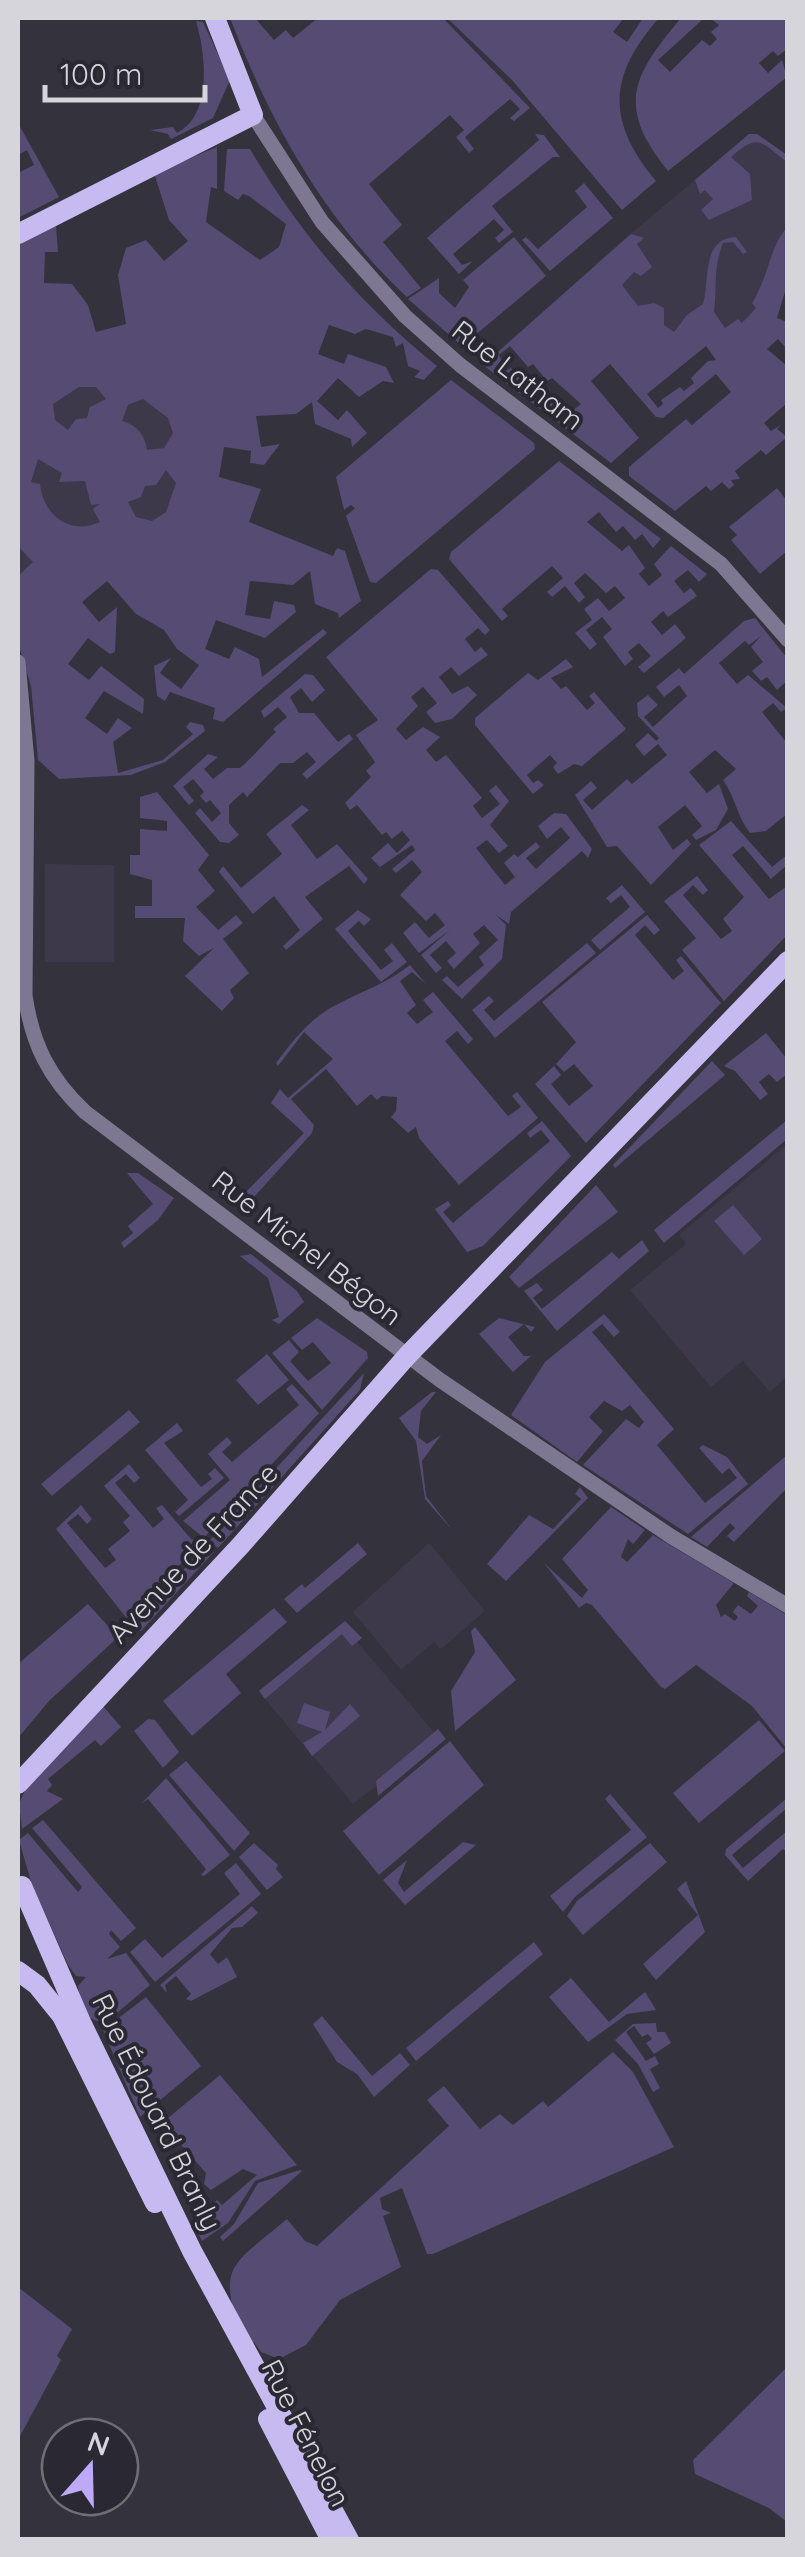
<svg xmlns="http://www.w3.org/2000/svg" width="805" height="2557" viewBox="0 0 805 2557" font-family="Quicksand,sans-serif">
<rect width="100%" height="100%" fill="#34323d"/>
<g fill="#3d394a">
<polygon points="749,134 757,134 787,155 787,246 750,347 700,328 669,354 594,265"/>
<polygon points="86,380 139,386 181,424 180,509 18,590 18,470 39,407"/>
<polygon points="45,864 114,865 114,962 45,962"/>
<polygon points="787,1144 787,1376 770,1392 743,1361 711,1387 630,1290 686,1244 679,1235"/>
<polygon points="429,1543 485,1611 441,1649 434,1642 401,1670 353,1612"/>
<polygon points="347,1630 438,1737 353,1804 265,1699"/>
</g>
<g fill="#554b73" fill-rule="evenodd">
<path d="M230,18H255L274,40L286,30L293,38L318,18H443L530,108L514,121L510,118L520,109L510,99L465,137L474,149L469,153L456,137L464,130L450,115L369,184L402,225L383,242L421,288L407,297C325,221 270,122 230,18Z"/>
<path d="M447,18H624L613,32L627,42L643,18H659C608,76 606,121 656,181L622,210L512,80Z"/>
<path d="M681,18L702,20L658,60L670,72L702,40L710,46L717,39L711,32L719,25L710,18H787V49L778,56L773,51L759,63L768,73L782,60L787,77L668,171C615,106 633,75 681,18Z"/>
<path d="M196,21L203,22L230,80L213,118L171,139L168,134L150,130L173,127L177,133C214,114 205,52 196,21Z"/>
<polygon points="18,123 59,197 18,218 18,168 20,172 34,165 27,150 18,155"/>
<polygon points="535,134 544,135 560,157 553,157 492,206 513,232 499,243 495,238 504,230 494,219 453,254 462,265 473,261 459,274 427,238 539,140"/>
<path d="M749,134H757L787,155V162C760,142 759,132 731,157L750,174L752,200L709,220L701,210L713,199L705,190L700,194L695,180Z"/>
<path d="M217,147V189L211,187L206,222L260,260L279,247L286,224L249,196L243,194L238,200L224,191L227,149H250C300,234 360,304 437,366L424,380L414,377L420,371L408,366L403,343L396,347L393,337L366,329L355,334L329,325L318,354L344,364L348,354L386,367L394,383L383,381L359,397L338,378L317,401L338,420L347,410L367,433L352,447L351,439L315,424L312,402L296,414L256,416L261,447L280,444L264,465L250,463L251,451L224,447L219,477L261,489L249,522L333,556L337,548L345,551L361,601L339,618L338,613L315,604L310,571L293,585L250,581L245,615L270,619L274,601L294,605L296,612L265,638L216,620L205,649L229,659L235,647L259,659L262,677L323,629L327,633L223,722L213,719L215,708L170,692L165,701L157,696L154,666L171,658L160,673L181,689L199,665L177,649L164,630L136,614L107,581L82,602L99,622L117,607L115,652L110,654L88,638L68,664L89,680L101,666L144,699L143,714L104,691L85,718L107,734L118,718L132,728L113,742L118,773L163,760L193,734L186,727L190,722L203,725L205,731L165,762L131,775L59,779L38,760L31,686L18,643V576L33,562L18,546V242L56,226L58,252H45L44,283L72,284L88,305L96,332L126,324L118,275L126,248L146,240L164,261L188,241L169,220L154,173ZM79,387H96L106,399L90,407L87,418L76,419L68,430L55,420L53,404ZM143,399L168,418L173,433L164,448L147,450C145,435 137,425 122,421L128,405ZM38,459L62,473L59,482L85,481L91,505L100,504L93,509L100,522C70,536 43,515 40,484L31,482ZM166,470L176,483L166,512L152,521L136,517L128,502L141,497L145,486L156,485Z"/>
<polygon points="584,183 613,218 550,271 522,240 526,237 538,249 587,207 575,191"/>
<path d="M787,228V285L777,318L787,322V349L778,339L767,349L787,366V403L764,423L771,431L781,425L777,429L787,437L766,455L761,450L735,471L740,479L731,480L734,485L729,489L722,482L711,491L706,486L675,511L629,476V467L686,419L692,425L731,392L716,374L663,418L656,417L610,364L591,381L639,438L611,463L483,365L631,234L644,238L637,244L652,267L641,276L634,272L622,285L638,306L654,303L664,308V325L674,332L687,315L703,304C710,280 701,238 736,237L747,252L743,254L733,242L723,243C713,267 717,288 714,312L725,328L738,319L742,323L756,308L752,303C767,281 771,243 787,228ZM510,346L528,367L533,364L547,381L552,378L581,404L571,412L564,405L560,408L527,378L522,381L511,368L506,371L499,355ZM706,346L716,360L708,361L691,378L694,383L684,391L680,387L661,400L663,404L658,408L647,394Z"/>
<polygon points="514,237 546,276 462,346 408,299 439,278 439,293 455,308 469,287 463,280"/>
<polygon points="451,380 534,443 535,449 376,583 370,582 346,516 355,508 351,505 344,510 336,477"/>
<polygon points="559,461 661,539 653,548 642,534 635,540 623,526 616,532 599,512 587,522 622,551 629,545 645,568 639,574 649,586 662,575 654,564 671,546 707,574 699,582 688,570 674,581 684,593 691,588 697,596 668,617 663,611 651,622 662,635 675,624 686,638 644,673 638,667 651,656 639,643 628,652 633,659 625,666 603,637 612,629 602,617 586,630 597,644 590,650 575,633 592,620 584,609 598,598 609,611 625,598 615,586 606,593 585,573 574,583 585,597 579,603 565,586 552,597 547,592 563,578 552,566 502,609 508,616 502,621 449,559 451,552"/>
<polygon points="777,488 787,501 787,551 760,574 731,540 737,535 729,527"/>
<polygon points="431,569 438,570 490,630 485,635 478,628 465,639 475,652 481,647 488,655 459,676 451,667 439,677 452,694 468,686 477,695 452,719 435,723 426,712 437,703 423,687 411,697 418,706 396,729 406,740 423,727 440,737 426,750 436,762 446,755 482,798 473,806 482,818 500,804 489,791 496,785 509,801 490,825 508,846 499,853 487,840 476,848 505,885 515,877 504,863 514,854 518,857 536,842 540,847 526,858 536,869 570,838 561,827 547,839 538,826 554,813 566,814 592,849 588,858 582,851 511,912 509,924 496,915 506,925 502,959 462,999 442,980 447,976 458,987 484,965 479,957 498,940 484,925 473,934 480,943 454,969 447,961 456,953 446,941 430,955 442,968 436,973 421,955 450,930 419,953 403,933 415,922 429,938 445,925 435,913 426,921 400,895 422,872 412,860 396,873 392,869 415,850 412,845 380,867 371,858 388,843 397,853 410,840 402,831 392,839 386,832 382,835 357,805 350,810 345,803 371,777 366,771 375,762 356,735 378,720 326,657"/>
<path d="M755,618L787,658V681L777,690L767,677L761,681L752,671L763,662L751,647L761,636L749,645L745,641L719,663L737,684L748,675L787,708L781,712L773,703L762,712L787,743V814L766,831L750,833C736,815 736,798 723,780L736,769L715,750L689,772L707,793L719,784L728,809L716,830L696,840L692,835L702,826L685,805L658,827L673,850L687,839L691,844L651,885L617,846L607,847L575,795L591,781L597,788L583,800L592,810L627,779L632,784L667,755L658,744L644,756L635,745L648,733L656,741L659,738L638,716L637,703L648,695L658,705L644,717L653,727L687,696L679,685L664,697L656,687L679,668L684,674L744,621Z"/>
<polygon points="566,659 573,667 551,678 561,689 566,686 587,710 595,703 589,696 594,692 626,729 582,766 574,764 558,774 553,767 557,763 550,755 527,775 533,783 538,780 544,785 533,794 475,725 475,718 528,673 538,680"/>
<path d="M305,674L313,675L325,690L312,702L301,688L290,697L299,713H314L338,742L349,734L353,739L307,779L302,774L316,762L307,752L293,763H280L247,797L243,792L229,805V823L239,835L229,843L220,842L195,813L200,808L212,822L221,813L210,800L206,803L200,796L204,792L193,779L183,787L194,801L189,805L173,786L208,754L218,757L204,769L213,779L227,768H240C254,756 265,742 276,732L273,729L287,717L278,707L264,718L261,711Z"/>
<polygon points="157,792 209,855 198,870 215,891 196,907 218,930 236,915 243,923 223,939 249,973 230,990 234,998 222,1011 185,976 214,948 199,956 183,941 185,918 135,918 135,906 152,906 152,880 130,874 130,855 140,855 140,829 167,831 167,821 140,818 140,797"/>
<polygon points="302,805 309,810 291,825 317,859 337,844 368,879 364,884 349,866 305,897 323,919 286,950 283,946 300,930 274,896 253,914 219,872 223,866 241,888 282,854 266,834"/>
<polygon points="731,821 772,867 787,855 787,865 771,879 743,846 732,855 769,899 787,886 788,934 724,1001 682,950 696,938 664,901 697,876 708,890 703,895 693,885 683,895 721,939 732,931 723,919 744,897 699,845"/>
<polygon points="622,885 645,912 600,950 591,940 630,907 621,895 611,903 606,898"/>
<polygon points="358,910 371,919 364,926 359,921 348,931 381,970 393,961 384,950 392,943 407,962 381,982 335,929"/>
<polygon points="647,915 660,930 654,935 645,925 635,935 673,980 684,971 676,960 681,956 721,1003 586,1143 535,1084 554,1066 561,1075 551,1084 569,1106 593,1086 574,1064 564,1072 556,1064 576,1042 542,1002"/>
<polygon points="587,943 596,953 495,1038 472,1010 489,996 494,1001 484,1010 494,1021"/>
<path d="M410,965L426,984L412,972L400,981L416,1005L407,1013L417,1024L433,1012L423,1000L433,992L473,1039L468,1044L457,1031L445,1041L508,1116L521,1107L512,1096L517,1092L538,1118L459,1185L419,1138L416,1127L408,1133L391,1117L396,1111L397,1097L382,1096L377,1100L371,1094L357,1106L326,1069L291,1099L314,1125L312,1133L244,1208L238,1200L304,1133L271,1103L280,1089L288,1098L333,1059L304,1032L278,1066L276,1063C294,1039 312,1016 340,1003C365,990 387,983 410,965Z"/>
<polygon points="766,1033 787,1059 787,1074 777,1082 769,1074 759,1082 768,1094 760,1100 735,1071 724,1066"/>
<polygon points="712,1061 725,1075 615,1168 613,1165"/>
<polygon points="787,1120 787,1139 664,1243 654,1230"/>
<polygon points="542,1121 571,1156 483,1246 467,1252 435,1209 448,1201 451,1205 443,1212 453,1223 550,1141 541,1130 530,1138 527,1133"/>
<polygon points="127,1173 138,1173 174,1198 158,1220 124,1248 121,1243 133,1233 128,1226 153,1204"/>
<polygon points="596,1185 618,1212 519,1288 509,1277"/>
<polygon points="733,1205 762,1239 744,1255 714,1221"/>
<polygon points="642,1240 649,1251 557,1331 524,1291 537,1283 543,1290 533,1298 542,1309 612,1252 619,1259"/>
<polygon points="251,1254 297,1291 304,1302 279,1324 272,1320 279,1317 268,1278 240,1256"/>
<polygon points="604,1314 620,1332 614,1337 602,1324 592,1332 674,1429 657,1445 705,1503 737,1478 729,1468 722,1474 699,1448 703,1445 727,1457 748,1484 688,1534 583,1465 626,1419 639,1428 644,1422 630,1405 622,1411 604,1401 589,1417 603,1431 577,1462 511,1415 545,1362"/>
<polygon points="317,1318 367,1352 368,1358 322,1410 272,1353 289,1340 299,1352 290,1361 308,1381 331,1363 313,1342 302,1350 291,1338"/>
<polygon points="499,1318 535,1327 531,1332 524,1324 508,1337 524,1356 531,1356 513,1372 479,1334"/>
<polygon points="267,1354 289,1380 258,1405 236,1380"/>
<polygon points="364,1373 360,1390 218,1548 209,1541"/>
<polygon points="292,1384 319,1413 204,1538 183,1521 230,1480 208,1454 227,1437 232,1443 222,1452 232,1462 299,1405 286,1389"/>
<polygon points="432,1392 436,1392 421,1411 418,1437 427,1444 441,1435 422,1461 426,1496 453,1531 425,1499 416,1441 399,1418"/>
<polygon points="129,1410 140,1422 52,1496 41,1484"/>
<polygon points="177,1423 183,1431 164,1443 201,1487 212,1479 208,1474 215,1468 224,1478 179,1516 175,1512 188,1500 145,1450"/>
<polygon points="787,1455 787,1488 734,1542 727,1536 735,1528 730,1523 707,1547 691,1537"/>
<polygon points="129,1464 140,1478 134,1483 126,1474 115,1483 153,1528 164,1519 156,1508 162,1505 191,1539 201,1542 128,1620 56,1529 81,1505 92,1519 87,1524 78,1514 67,1523 105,1568 116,1560 108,1549 130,1531 123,1522 130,1516 104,1486"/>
<polygon points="580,1487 588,1498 506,1581 487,1564 529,1515 553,1529 581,1499 575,1494"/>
<polygon points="611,1507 645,1530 633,1544 628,1539 621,1557 627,1562 653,1535 734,1583 716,1605 721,1617 725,1614 735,1621 738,1617 733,1612 738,1605 751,1614 758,1606 747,1596 749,1592 787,1615 787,1749 752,1706 696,1665 665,1689 661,1687 592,1605 586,1603 579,1608 544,1563 582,1598 588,1590 562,1559"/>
<polygon points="358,1543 367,1554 297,1613 284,1599 302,1584 305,1588"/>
<polygon points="205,1545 214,1552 141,1631 130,1630"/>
<polygon points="88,1604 118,1637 49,1701 18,1738 18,1664"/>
<polygon points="274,1608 287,1622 226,1674 241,1693 192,1736 163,1701"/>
<polygon points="345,1621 362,1638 352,1646 342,1634 265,1699 259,1691"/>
<polygon points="475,1627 516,1680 455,1731 451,1691 475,1652 471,1631"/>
<polygon points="304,1703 330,1712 325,1730 350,1704 360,1716 312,1756 303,1743 322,1732 297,1723"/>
<polygon points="102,1705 121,1727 101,1746 95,1740 48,1779 52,1785 47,1791 63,1799 22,1829 19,1804 26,1788"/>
<polygon points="148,1719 155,1720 179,1752 163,1768 134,1731"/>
<polygon points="759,1720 785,1751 699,1823 673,1793"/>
<polygon points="438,1729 446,1739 378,1796 376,1781"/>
<polygon points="450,1741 484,1785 379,1875 343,1831"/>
<polygon points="186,1761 250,1833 234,1851 169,1775"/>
<polygon points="166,1778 230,1855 204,1876 201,1875 206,1869 148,1799 141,1804"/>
<polygon points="610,1794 647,1837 575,1897 563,1912 550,1896 631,1830 605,1799"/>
<polygon points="787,1798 787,1808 732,1855 743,1868 787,1831 787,1852 783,1849 748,1881 725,1855 726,1849"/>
<polygon points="43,1820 136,1928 121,1941 111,1930 109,1934 120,1947 107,1959 126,1953 150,1985 104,2024 83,2015 78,1986 86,1977 76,1976 68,1965 31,1882 19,1840 28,1833 78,1892 82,1887 32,1828"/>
<polygon points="463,1842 476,1845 405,1905 383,1880 407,1860 398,1883 404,1892"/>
<polygon points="254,1843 278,1865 276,1869 283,1877 267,1890 239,1857"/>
<polygon points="650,1843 667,1862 583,1935 567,1916 577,1901"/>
<polygon points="236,1863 261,1894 155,1982 130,1952 145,1939 162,1958 240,1894 224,1873"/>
<polygon points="686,1881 705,1932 656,1980 643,1964 698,1915 677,1889"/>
<polygon points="252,1906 258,1913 242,1927 232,1928 210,1954 218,1964 227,1957 237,1977 191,2001 186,1999 191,1994 176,1976 165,1985 167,1993 160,1985"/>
<polygon points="534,1942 543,1954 416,2061 406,2048"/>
<polygon points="571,1978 609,2022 645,1992 656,2010 627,2014 588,2042 549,1997"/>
<polygon points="146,1997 201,2066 140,2117 103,2030"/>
<polygon points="322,2016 372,2076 400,2053 410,2065 374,2097 357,2074 337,2062 313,2024"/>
<polygon points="656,2023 657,2032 665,2032 671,2043 654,2054 646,2043 652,2039 648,2034 642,2037 634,2026 626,2032 646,2061 655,2056 659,2064 650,2069 660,2088 653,2092 638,2064 615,2040 633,2024"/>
<path d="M613,2052L633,2072L674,2147L433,2254H427L402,2188L380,2198L382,2209L391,2213L383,2216L401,2267L340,2300L306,2345L279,2359L261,2352L254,2342L245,2346C217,2266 226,2270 287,2219L305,2241L317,2246L449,2126L427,2100L444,2086L480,2129L500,2114L513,2125L543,2101L548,2107Z"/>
<polygon points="220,2075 297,2165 255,2181 228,2223 202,2241 193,2224 217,2200 222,2205 257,2175 243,2169 211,2190 204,2184 206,2173 162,2123"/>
<polygon points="300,2170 302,2171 223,2241 220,2237 234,2224 258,2183"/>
<polygon points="18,2287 72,2329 57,2356 61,2360 18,2440"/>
<polygon points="787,2367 787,2522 769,2508 695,2474 693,2460"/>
</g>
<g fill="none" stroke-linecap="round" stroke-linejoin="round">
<g stroke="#7d7792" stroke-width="15">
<polyline points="253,115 322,222 405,316 460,365 721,564 788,640"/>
<path d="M18,662L27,761L25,995C32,1044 49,1078 85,1112L440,1380L672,1537L788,1606"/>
</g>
<g stroke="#c7baf0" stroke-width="20">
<polyline points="18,234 253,115 215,18"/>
<polyline points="18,1784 241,1545 407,1356 788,961"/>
<polyline points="22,1886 80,2020 192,2251 349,2540"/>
<polyline points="18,1971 37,1985 62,2016 155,2203"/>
<polyline points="268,2419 331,2540"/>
</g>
</g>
<g text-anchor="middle" stroke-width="8" stroke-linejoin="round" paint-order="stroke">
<g font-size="28" fill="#d6d5dc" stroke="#2a2832">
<text transform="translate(518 375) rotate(38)" y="10">Rue Latham</text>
<text transform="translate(307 1248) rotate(38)" y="10">Rue Michel Bégon</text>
<text transform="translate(193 1553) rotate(-47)" y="10">Avenue de France</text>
<text transform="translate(157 2112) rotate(64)" y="10">Rue Édouard Branly</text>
<text transform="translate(306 2433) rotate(63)" y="10">Rue Fénelon</text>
</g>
</g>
<rect width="805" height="2557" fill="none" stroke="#d6d5dc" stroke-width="40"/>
<g transform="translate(90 2467) rotate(20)"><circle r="48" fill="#2a2832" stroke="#6f6d76" stroke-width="2.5"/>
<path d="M0-8L18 38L0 25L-18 38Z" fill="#bda9f5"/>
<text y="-15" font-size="28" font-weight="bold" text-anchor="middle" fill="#d6d5dc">N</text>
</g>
<path d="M45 85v15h160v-15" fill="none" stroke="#d6d5dc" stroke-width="5"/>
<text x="60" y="85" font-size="30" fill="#d6d5dc" stroke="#2a2832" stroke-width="8" paint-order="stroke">100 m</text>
</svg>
